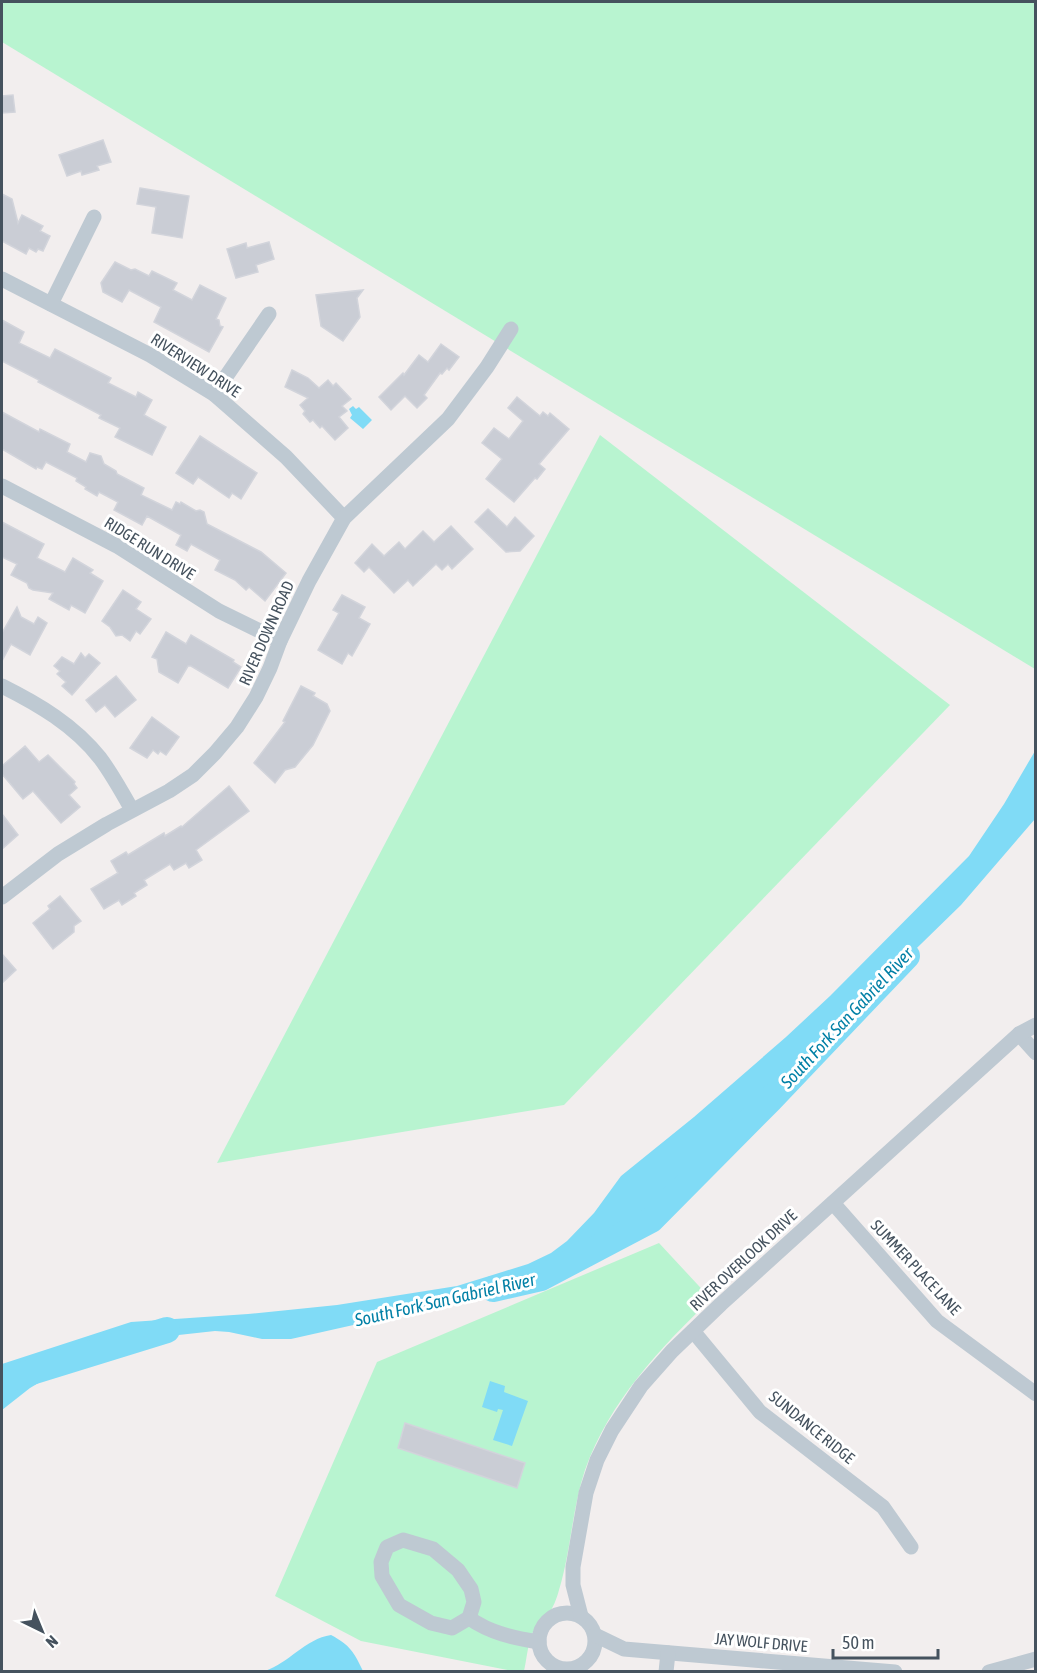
<svg xmlns="http://www.w3.org/2000/svg" width="1037" height="1673" viewBox="0 0 1037 1673" font-family="'Asap Condensed',sans-serif">
<rect width="100%" height="100%" fill="#f2eeee"/>
<g fill="#b8f4d0">
<polygon points="2,2 1035,2 1035,669 2,42"/>
<polygon points="600,435 950,705 564,1105 217,1163"/>
<path d="M659,1243L711,1299C660,1348 609,1402 585,1470C572,1509 571,1551 559,1590C557,1598 553,1608 548,1615C544,1619 538,1622 535,1628C528,1639 527,1658 524,1671H512L361,1641L275,1596L377,1362Z"/>
</g>
<g fill="#80dbf6">
<polygon points="353,406 356,409 359,407 372,420 363,429 350,418 352,415 349,409"/>
<polygon points="1035,751 1035,819 961,905 842,1021 712,1156 641,1217 581,1261 554,1273 487,1295 291,1339 262,1339 229,1332 215,1331 124,1341 91,1352 30,1388 2,1410 2,1364 131,1322 248,1314 337,1305 457,1286 528,1264 551,1253 567,1241 594,1213 621,1176 694,1117 786,1037 830,996 969,856 1004,804"/>
<polygon points="490,1381 505,1386 504,1392 528,1401 512,1446 493,1440 503,1410 498,1409 497,1412 482,1407"/>
<path d="M331,1635C350,1645 354,1652 363,1671H265C289,1663 305,1639 331,1635Z"/>
</g>
<g fill="none" stroke-linecap="round" stroke-linejoin="round">
<g stroke="#80dbf6" stroke-width="26">
<polyline points="493,1289 541,1278 651,1220 770,1100 907,956"/>
<polyline points="2,1381 167,1330"/>
</g>
</g>
<g fill="#cacdd5" stroke="#d2d4db" stroke-width="1.5">
<polygon points="13,95 15,112 2,113 2,96"/>
<polygon points="103,140 111,162 97,166 99,170 82,175 81,171 67,176 59,155"/>
<polygon points="140,188 189,196 182,238 152,233 156,207 137,204"/>
<polygon points="2,194 12,199 18,223 22,215 43,226 40,231 50,236 43,251 38,249 36,252 29,248 26,254 2,241"/>
<polygon points="269,242 274,259 256,265 258,272 236,278 227,249 246,243 247,248"/>
<polygon points="115,262 131,270 135,269 149,276 152,271 177,283 173,290 192,300 200,285 226,298 216,319 219,320 220,326 223,327 209,352 154,322 161,307 129,290 122,302 103,292 101,283"/>
<polygon points="363,290 357,298 360,317 343,341 321,326 316,295"/>
<polygon points="2,320 24,332 19,343 50,358 55,349 111,378 108,383 136,397 138,392 152,400 144,415 166,427 152,455 115,437 120,428 99,418 101,415 38,382 39,380 2,361"/>
<polygon points="441,344 459,357 449,370 447,368 442,374 440,373 424,395 427,398 417,408 405,396 391,410 379,397 403,373 404,375 419,355 428,362"/>
<polygon points="292,370 308,378 319,388 328,380 333,386 336,383 351,399 342,406 347,411 339,417 348,428 335,440 322,426 320,428 313,420 310,422 303,414 305,411 300,405 308,398 285,387"/>
<polygon points="517,397 540,416 543,412 548,416 550,413 569,429 539,464 545,469 537,479 535,478 514,502 486,479 502,459 482,443 494,428 509,439 523,421 508,408"/>
<polygon points="2,412 39,432 40,429 70,444 67,452 86,462 90,453 101,456 104,464 116,471 117,474 144,488 141,495 172,510 176,502 180,504 181,502 196,511 200,510 204,512 207,524 261,552 286,573 265,601 249,587 246,590 235,580 215,570 220,560 191,544 187,551 176,545 181,535 147,516 142,525 114,510 118,502 99,492 97,496 85,489 86,487 76,481 77,478 46,462 42,469 37,467 36,469 2,449"/>
<polygon points="200,436 257,473 241,499 232,493 229,498 198,477 193,484 176,473"/>
<polygon points="488,509 507,527 515,517 534,536 520,551 506,552 475,522"/>
<polygon points="2,522 44,544 37,558 65,572 73,558 93,570 90,573 103,581 85,613 71,605 69,610 49,599 53,593 33,590 29,588 27,583 11,575 17,564 2,557"/>
<polygon points="451,526 473,549 452,569 448,564 442,570 436,564 413,586 408,580 394,593 369,567 364,572 355,563 372,544 384,556 399,542 405,549 423,531 434,542"/>
<polygon points="123,590 141,602 136,609 151,619 140,634 136,631 130,641 122,635 116,636 110,627 102,621"/>
<polygon points="342,595 365,607 359,618 370,624 352,656 348,653 342,664 318,650 339,613 333,610"/>
<polygon points="17,607 21,617 34,624 38,617 47,623 30,655 11,644 2,661 2,633"/>
<polygon points="166,632 186,644 191,635 234,660 233,662 241,667 228,688 191,666 188,666 178,683 159,672 157,659 152,657"/>
<polygon points="81,653 85,658 89,654 100,663 72,695 62,686 66,682 57,674 60,671 54,666 62,657 74,664"/>
<polygon points="116,676 136,700 115,717 105,705 96,712 86,700"/>
<polygon points="301,686 315,693 313,696 327,704 330,711 313,745 295,767 285,770 275,783 254,763 285,722 283,721"/>
<polygon points="152,717 179,737 166,755 160,751 158,754 153,750 147,758 130,748"/>
<polygon points="25,746 39,762 48,755 75,782 74,784 77,788 69,795 80,807 61,823 33,791 23,799 2,774 2,766"/>
<polygon points="229,786 249,811 196,850 202,860 189,868 186,863 174,870 170,864 144,880 147,885 134,893 136,896 122,905 119,900 104,909 91,889 118,873 111,861 126,852 128,855 164,833 165,836 181,826 182,827"/>
<polygon points="2,814 18,835 2,849"/>
<polygon points="60,896 81,921 74,926 74,932 53,949 33,923 50,909 48,906"/>
<polygon points="2,954 16,970 2,983"/>
<polygon points="405,1423 525,1463 517,1488 398,1448"/>
</g>
<g fill="none" stroke-linecap="round" stroke-linejoin="round">
<g stroke="#bec9d2" stroke-width="15">
<polyline points="2,279 150,355 214,394 286,457 344,518"/>
<polyline points="51,304 94,217"/>
<polyline points="214,394 269,314"/>
<polyline points="2,486 117,546 219,611 280,641"/>
<path d="M2,686C38,704 74,725 100,758C112,774 122,792 132,810"/>
<polyline points="2,897 58,854 107,824 169,791 193,775 215,753 237,727 256,697 270,668 280,641 309,581 344,518 448,419 487,367 511,329"/>
<polyline points="1019,1034 1036,1053"/>
<polyline points="833,1203 937,1321 1036,1394"/>
<polyline points="693,1331 760,1412 883,1507 911,1547"/>
<polygon points="403,1540 433,1549 458,1570 471,1589 474,1602 469,1618 452,1628 431,1623 399,1605 382,1576 381,1562 387,1547"/>
<circle cx="567" cy="1641" r="28"/>
<polyline points="581,1616 573,1585 573,1567 586,1493 597,1460 612,1430 641,1386 672,1351 721,1304 1019,1034 1036,1025"/>
<path d="M469,1618C490,1633 514,1638 539,1642"/>
<polyline points="595,1635 624,1649 895,1672"/>
<polyline points="666,1672 668,1653"/>
<polyline points="989,1672 1036,1659"/>
</g>
</g>
<g text-anchor="middle" stroke-width="6" stroke-linejoin="round" paint-order="stroke">
<g font-size="16" fill="#45525e" stroke="#fff">
<text transform="translate(196 365) rotate(33)" y="6">RIVERVIEW DRIVE</text>
<text transform="translate(150 548) rotate(32)" y="6">RIDGE RUN DRIVE</text>
<text transform="translate(266 633) rotate(-66)" y="6">RIVER DOWN ROAD</text>
<text transform="translate(743 1260) rotate(-43)" y="6">RIVER OVERLOOK DRIVE</text>
<text transform="translate(916 1267) rotate(47)" y="6">SUMMER PLACE LANE</text>
<text transform="translate(812 1427) rotate(39)" y="6">SUNDANCE RIDGE</text>
<text transform="translate(761 1642) rotate(5)" y="6">JAY WOLF DRIVE</text>
</g>
<g font-size="18" font-style="italic" fill="#0280a6" stroke="#fff">
<text transform="translate(847 1018) rotate(-47)" y="6">South Fork San Gabriel River</text>
<text transform="translate(445 1300) rotate(-13)" y="6">South Fork San Gabriel River</text>
</g>
</g>
<rect width="1037" height="1673" fill="none" stroke="#45525e" stroke-width="6"/>
<g transform="translate(42 1631) rotate(137)" stroke="#ffffff" stroke-width="4.5" paint-order="stroke">
<path d="M0-4.5L10 22L0 15L-10 22Z" fill="#45525e"/>
<text y="-9" font-size="16" font-weight="bold" text-anchor="middle" fill="#45525e">N</text>
</g>
<path d="M833 1649v9h105v-9" fill="none" stroke="#45525e" stroke-width="3"/>
<text x="842" y="1649" font-size="18" fill="#45525e" stroke="#ffffff" stroke-width="4.5" paint-order="stroke">50 m</text>
</svg>
